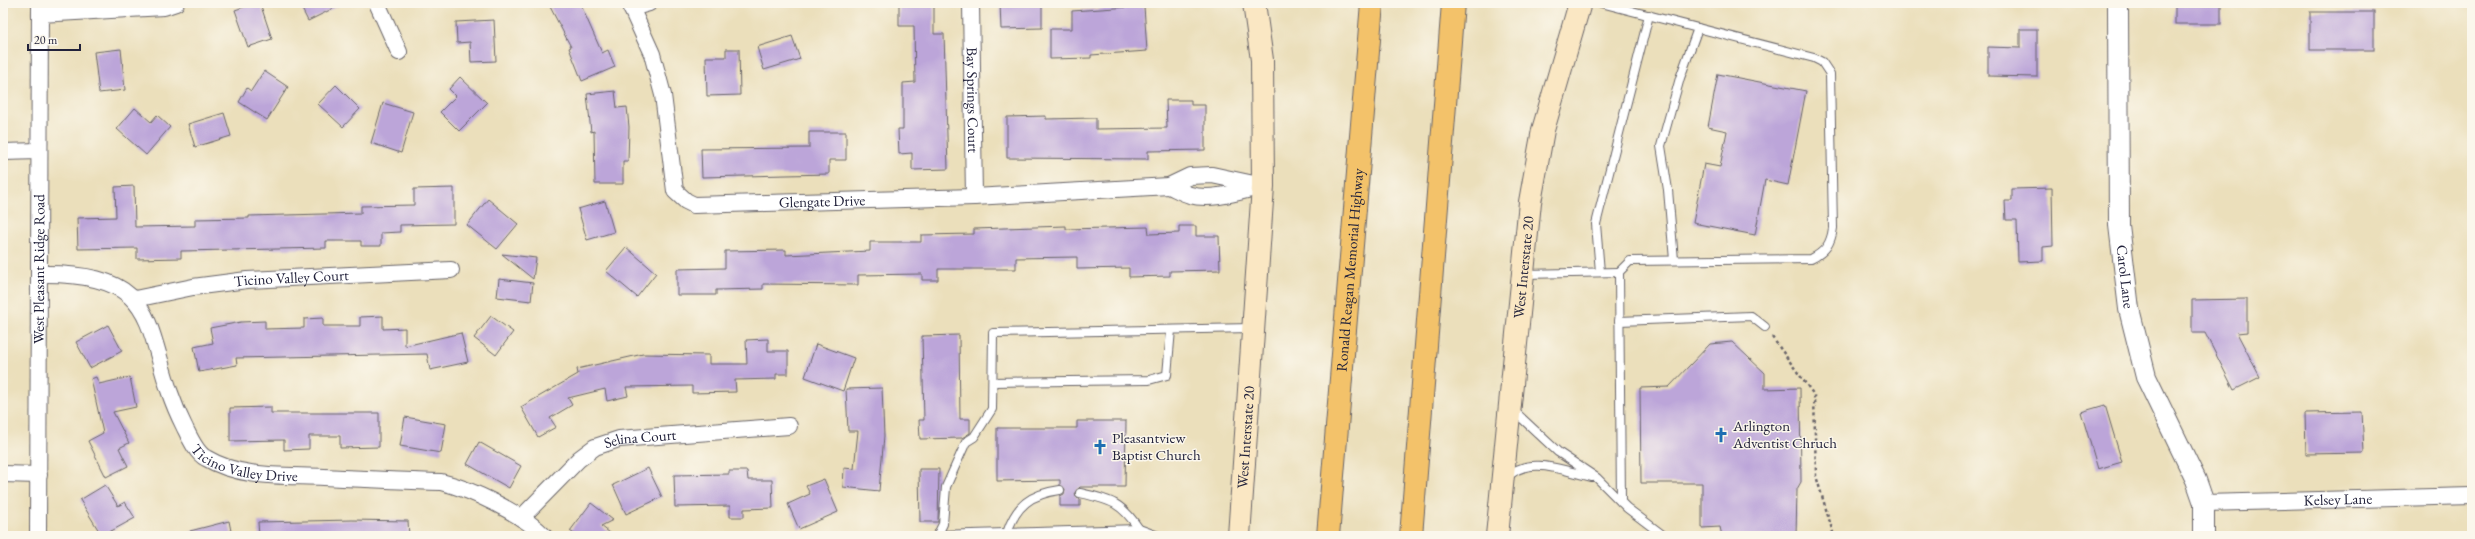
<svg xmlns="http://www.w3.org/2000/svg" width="2475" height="539" viewBox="0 0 2475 539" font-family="'EB Garamond',serif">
<rect width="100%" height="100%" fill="#fbf7ec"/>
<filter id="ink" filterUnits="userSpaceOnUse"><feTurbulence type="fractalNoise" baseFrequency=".025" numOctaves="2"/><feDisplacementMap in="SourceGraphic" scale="8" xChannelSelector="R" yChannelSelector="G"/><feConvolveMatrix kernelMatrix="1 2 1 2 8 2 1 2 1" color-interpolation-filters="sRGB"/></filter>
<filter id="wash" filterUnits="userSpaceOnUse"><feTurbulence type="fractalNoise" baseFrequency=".012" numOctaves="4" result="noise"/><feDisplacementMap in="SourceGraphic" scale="16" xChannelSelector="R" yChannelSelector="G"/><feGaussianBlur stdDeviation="0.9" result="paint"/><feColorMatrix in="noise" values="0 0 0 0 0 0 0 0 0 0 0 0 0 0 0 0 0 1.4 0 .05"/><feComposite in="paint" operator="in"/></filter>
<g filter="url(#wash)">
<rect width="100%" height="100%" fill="#ebdfbb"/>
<g id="blocks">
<g fill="#bca5d9">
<polygon points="255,3 260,3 272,39 248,47 235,10"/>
<polygon points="299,3 344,3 308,21"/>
<polygon points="548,3 580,3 602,53 608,50 615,67 582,81 569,48 571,47"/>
<polygon points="899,3 934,3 934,34 944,34 948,169 912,170 912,153 899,154 898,129 903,129 903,83 915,82 914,26 899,26"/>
<polygon points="1000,3 1042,3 1042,28 1001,29"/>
<rect x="2175" y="3" width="46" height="21"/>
<polygon points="1144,6 1147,51 1091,55 1091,58 1050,59 1050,29 1072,29 1072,11"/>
<rect x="2310" y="12" width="64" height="38"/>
<polygon points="494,20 496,61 471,62 470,42 457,43 456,22"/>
<polygon points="2020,29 2037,29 2037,77 1988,76 1988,47 2020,48"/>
<polygon points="792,36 800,59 764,70 757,47"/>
<polygon points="121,49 125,90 99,93 94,52"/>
<polygon points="726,49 739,49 740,95 707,96 706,57 726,57"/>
<polygon points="264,71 288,87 267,120 239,102 247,88 251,91"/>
<polygon points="1718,74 1806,91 1788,185 1765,180 1755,235 1693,223 1704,164 1720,167 1727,131 1708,127"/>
<polygon points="460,77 487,103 459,131 440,112 456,96 449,89"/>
<polygon points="336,85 360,109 343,127 318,104"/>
<polygon points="615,91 617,108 627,107 629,127 628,161 623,161 623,184 595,184 594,131 591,132 587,94"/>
<polygon points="1166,100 1191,100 1191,105 1205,105 1205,150 1148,151 1148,159 1007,158 1007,117 1046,116 1046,119 1096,118 1096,129 1167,128"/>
<polygon points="383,103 413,112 401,153 371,143"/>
<polygon points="135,108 151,122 157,115 170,127 146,155 117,129"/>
<polygon points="224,113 231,136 195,147 188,124"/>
<polygon points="809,132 846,132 846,160 829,160 829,174 702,177 701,149 809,148"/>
<polygon points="134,186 135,227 195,226 195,219 249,218 249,216 361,213 361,206 414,205 414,189 454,188 454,224 400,225 400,232 381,233 381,246 361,246 361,241 326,241 326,248 181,251 181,258 137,259 137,248 78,249 77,218 116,217 115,187"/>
<polygon points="2052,188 2053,246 2043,247 2043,261 2018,262 2017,220 2006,220 2005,201 2012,201 2012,189"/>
<polygon points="488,199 518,224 497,249 467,225"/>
<polygon points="605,201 614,232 587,240 578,209"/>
<polygon points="1066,226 1066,229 1148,227 1149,234 1179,233 1179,226 1196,226 1196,236 1219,236 1220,270 1170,271 1170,276 1129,277 1129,268 1077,269 1077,257 1016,258 1016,269 938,269 938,280 922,280 922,274 858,275 858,285 763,284 763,289 716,290 716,295 677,295 677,269 725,268 725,251 786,250 786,255 870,251 870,242 921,242 921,235 974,234 974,229"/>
<polygon points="626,247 656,273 637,297 606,271"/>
<polygon points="502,254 536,258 533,279"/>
<polygon points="499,279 533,283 531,301 497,297"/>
<polygon points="2247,299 2247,332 2237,333 2260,377 2234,390 2205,333 2192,333 2192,300"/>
<polygon points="383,316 383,329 405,328 405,346 461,333 468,362 430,370 427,354 236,358 237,365 199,372 194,347 213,343 210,328 241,322 265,321 265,329 304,328 304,319 323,318 323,326 360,326 360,317"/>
<polygon points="491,316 513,332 496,355 474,338"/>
<polygon points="108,325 122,351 90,368 76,342"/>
<polygon points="959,335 960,419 970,419 970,433 962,438 920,439 919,420 924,420 922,336"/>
<polygon points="768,339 768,351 788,351 788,374 776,374 776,379 735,380 736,392 692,393 692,386 626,387 628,396 607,401 605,389 568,398 572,405 550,418 556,427 538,437 521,407 578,374 577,369 643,354 709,355 709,364 747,364 746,340"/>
<polygon points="1732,342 1765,373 1765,389 1800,388 1801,482 1797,489 1796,536 1722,536 1720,527 1702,528 1702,483 1641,483 1640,388 1669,387 1710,344"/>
<polygon points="816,344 854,358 843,391 805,377"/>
<polygon points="96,377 99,384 130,377 136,407 113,412 129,443 119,448 128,466 106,477 88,441 103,433 91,379"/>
<polygon points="882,388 884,436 879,491 843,487 844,468 854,469 858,431 848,431 846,389"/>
<polygon points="2105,405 2122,462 2098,469 2081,412"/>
<polygon points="271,407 271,413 379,413 379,447 340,448 340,436 309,436 309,449 284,450 284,440 230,441 230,408"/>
<polygon points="2362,412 2364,453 2306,454 2305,413"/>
<polygon points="405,417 446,424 441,453 400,446"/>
<polygon points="1077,421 1126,421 1125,487 1080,487 1075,492 1076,497 1080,499 1080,506 1060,506 1060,496 1064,494 1065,489 1060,485 1060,480 997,481 997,428 1077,428"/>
<polygon points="479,442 521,466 509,488 467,464"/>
<polygon points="648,468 662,497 626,514 613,485"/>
<polygon points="919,469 939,469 938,522 920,522"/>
<polygon points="729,471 747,471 748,480 772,480 773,508 744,509 744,517 730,517 730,506 675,507 674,475 729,474"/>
<polygon points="824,479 838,512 799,529 788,504 810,494 806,486"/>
<polygon points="105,485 118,506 125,502 135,518 102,536 80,500"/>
<polygon points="591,503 613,520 601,526 614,536 577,536 570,531"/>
<polygon points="352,520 408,521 409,536 259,536 258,522"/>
<polygon points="229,521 232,536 191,536 190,531"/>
</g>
</g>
</g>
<g filter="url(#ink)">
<use href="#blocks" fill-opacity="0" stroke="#686468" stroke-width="1"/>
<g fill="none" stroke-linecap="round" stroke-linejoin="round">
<defs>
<g id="service">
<path d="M1601,3L1814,58L1822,62L1830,74L1833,228C1831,244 1825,252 1811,259L1630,261L1619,272"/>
<polyline points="1674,260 1668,190 1661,146 1680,78 1698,28"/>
<polyline points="1600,272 1596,224 1649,15"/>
<polyline points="1524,274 1619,272 1621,502"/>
<polyline points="1619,321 1751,316 1765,327"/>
<polyline points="993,382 1149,380 1167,375 1171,330"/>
<polyline points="1513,410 1558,452 1597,478 1627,508 1664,536"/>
<path d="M1507,478C1527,454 1567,472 1592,477"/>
<path d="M1080,493C1111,500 1121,502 1139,529"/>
<path d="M1007,533C1016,505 1031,494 1060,490"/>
<polyline points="937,535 1139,529 1158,536"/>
<polyline points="937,536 943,524 946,487 966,442 974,437 992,409 993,333 1252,328"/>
</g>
<g id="minor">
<polyline points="377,3 399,52"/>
<path id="s1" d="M629,3L652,54L663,95L675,191L686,201L694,205L974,197L1169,186L1190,176L1212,175L1263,186"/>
<path id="s2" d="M971,3L974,197"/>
<polyline points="631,8 649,3"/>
<polyline points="40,14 164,7 176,3"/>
<polyline points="3,152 39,151"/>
<path d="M1169,186C1176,189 1183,193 1190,195C1211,201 1238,192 1259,187"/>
<path id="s3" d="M40,274C173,272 139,338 184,426C189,436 196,453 206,458C241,479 285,475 324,477C363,479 402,481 441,482C471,489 523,514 544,536"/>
<path id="s4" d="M135,299L193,287L247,280L451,270"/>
<polyline points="3,474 39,475"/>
<path id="s5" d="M2204,503L2472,496"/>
<path id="s6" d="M521,518L579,459L595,447L619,439L789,426"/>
<path id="s7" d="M38,536L40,3"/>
</g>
<g id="tertiary">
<path id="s8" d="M2118,3L2119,225L2129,309L2146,377L2196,480L2204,503V536"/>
</g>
<g id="secondary">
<path id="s9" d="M1239,536L1263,186L1262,60L1254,3"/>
<path id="s10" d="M1497,536L1530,202L1543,130L1580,3"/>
</g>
<g id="motorway">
<path id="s11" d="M1328,536L1372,3"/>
<polyline points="1411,536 1453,3"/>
</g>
</defs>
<use href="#service" stroke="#686468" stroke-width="10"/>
<use href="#minor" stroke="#686468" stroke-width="18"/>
<use href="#tertiary" stroke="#686468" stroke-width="22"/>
<use href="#secondary" stroke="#686468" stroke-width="24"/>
<use href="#motorway" stroke="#686468" stroke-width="24"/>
<polyline stroke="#686468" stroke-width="2.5" stroke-dasharray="3 3" stroke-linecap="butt" points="1772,337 1814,395 1816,476 1834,536"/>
<use href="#service" stroke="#fff" stroke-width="8"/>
<use href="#minor" stroke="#fff" stroke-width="16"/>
<use href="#tertiary" stroke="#fff" stroke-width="20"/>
<use href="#secondary" stroke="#fae7c3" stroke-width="22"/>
<use href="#motorway" stroke="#f3c26a" stroke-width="22"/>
</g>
</g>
<defs>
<symbol id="church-bare" viewBox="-9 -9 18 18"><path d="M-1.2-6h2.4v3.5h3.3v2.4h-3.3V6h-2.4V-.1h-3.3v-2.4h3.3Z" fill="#1f6fb2" stroke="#fbf7ec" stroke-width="2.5" paint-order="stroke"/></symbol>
</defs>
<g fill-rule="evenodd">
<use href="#church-bare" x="1710" y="424" width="22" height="22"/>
<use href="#church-bare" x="1089" y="436" width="22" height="22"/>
</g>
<g text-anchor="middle" stroke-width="3" stroke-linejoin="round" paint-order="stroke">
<g font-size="15" fill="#22223b" stroke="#fbf7ec">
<text dy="5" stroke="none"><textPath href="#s2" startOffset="97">Bay Springs Court</textPath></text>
<text dy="5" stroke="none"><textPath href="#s1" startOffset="347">Glengate Drive</textPath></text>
<text dy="5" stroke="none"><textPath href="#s10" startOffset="270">West Interstate 20</textPath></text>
<text dy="5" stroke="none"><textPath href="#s7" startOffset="267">West Pleasant Ridge Road</textPath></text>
<text dy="5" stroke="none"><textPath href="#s11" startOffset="267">Ronald Reagan Memorial Highway</textPath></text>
<text dy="5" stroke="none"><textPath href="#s8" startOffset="274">Carol Lane</textPath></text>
<text dy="5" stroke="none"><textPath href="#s4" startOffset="158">Ticino Valley Court</textPath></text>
<text dy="5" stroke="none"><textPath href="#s9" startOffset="99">West Interstate 20</textPath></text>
<text dy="5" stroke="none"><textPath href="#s6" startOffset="149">Selina Court</textPath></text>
<text dy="5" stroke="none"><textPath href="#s3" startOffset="315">Ticino Valley Drive</textPath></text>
<text dy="5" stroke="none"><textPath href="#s5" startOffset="134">Kelsey Lane</textPath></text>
</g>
<g font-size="15" fill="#22223b" stroke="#fbf7ec" text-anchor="start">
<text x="1733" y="431">Arlington<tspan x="1733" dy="17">Adventist Chruch</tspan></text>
<text x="1112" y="443">Pleasantview<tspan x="1112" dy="17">Baptist Church</tspan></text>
</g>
</g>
<rect width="2475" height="539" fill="none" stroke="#fbf7ec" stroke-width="16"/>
<path d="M28 44v6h52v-6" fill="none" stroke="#22223b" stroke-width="2"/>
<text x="34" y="44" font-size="12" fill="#22223b" stroke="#fbf7ec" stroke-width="3" paint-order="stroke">20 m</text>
</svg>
